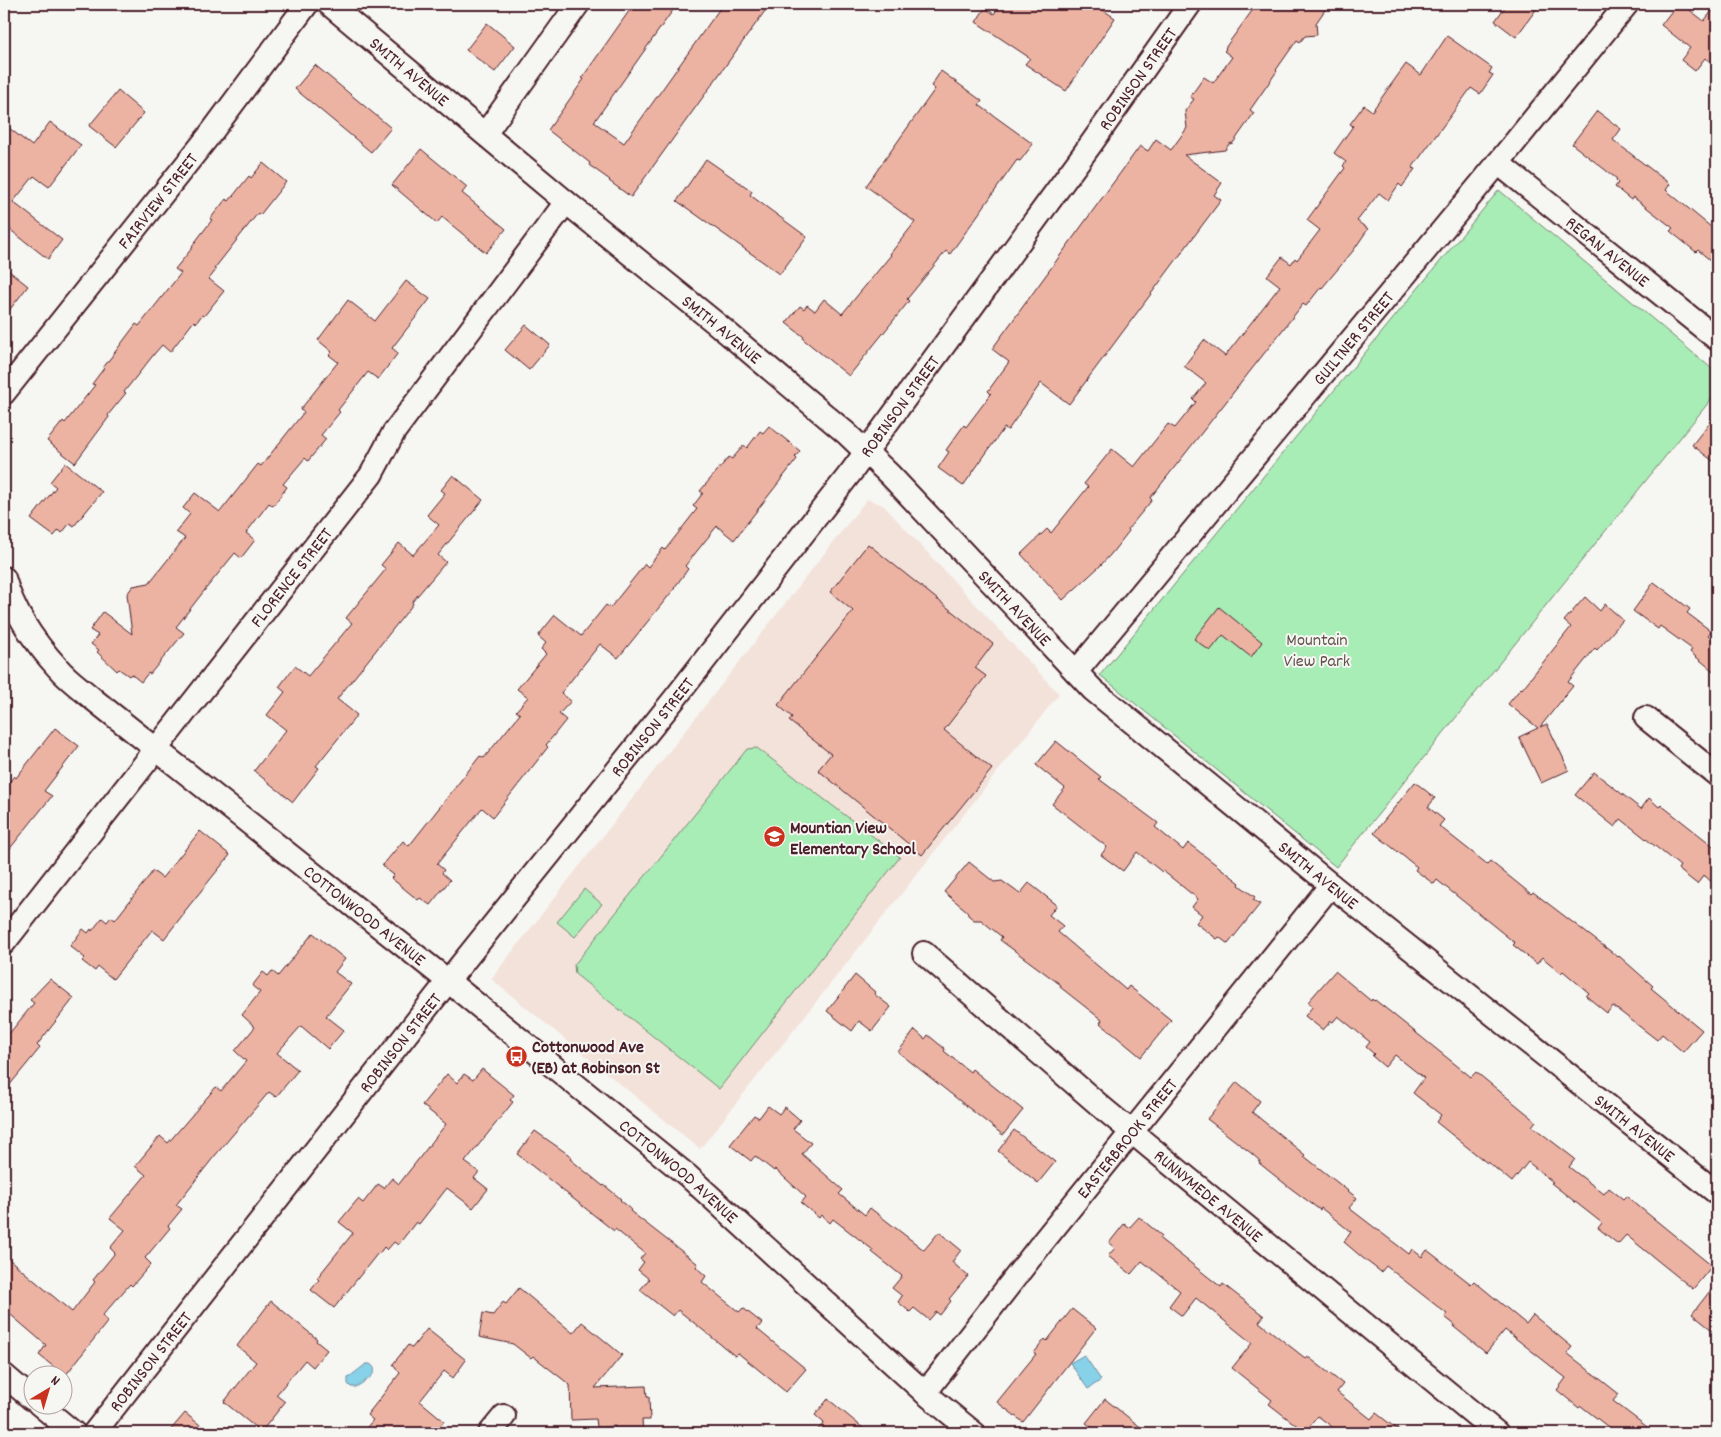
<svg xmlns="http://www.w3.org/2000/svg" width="1721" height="1437" viewBox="0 0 1721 1437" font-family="Dekko,sans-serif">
<rect width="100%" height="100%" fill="#f6f6f2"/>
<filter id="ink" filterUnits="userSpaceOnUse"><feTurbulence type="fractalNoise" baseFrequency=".02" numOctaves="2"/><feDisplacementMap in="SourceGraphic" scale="10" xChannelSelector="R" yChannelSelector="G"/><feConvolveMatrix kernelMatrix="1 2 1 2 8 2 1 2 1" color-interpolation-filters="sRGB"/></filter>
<g filter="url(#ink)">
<polygon fill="#f3e2da" points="867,499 883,505 1059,694 700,1149 491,979"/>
<g fill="#a8ecb6" stroke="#798670">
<polygon points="1499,190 1717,373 1717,392 1336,867 1100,675"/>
<polygon points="757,748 900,857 719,1089 575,974 574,965 747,749"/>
<polygon points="584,889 602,904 575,937 557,922"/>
</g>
<g fill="#88d2e9" stroke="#6f8a9d">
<polygon points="1084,1355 1101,1380 1088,1389 1070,1363"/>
<path d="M366,1364H370C383,1372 364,1382 356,1387H351L348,1384V1378Z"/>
</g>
<g fill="#ecb3a3" stroke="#4a1f2b">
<polygon points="634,4 664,4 673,10 594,122 624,143 723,4 770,4 631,197 609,181 610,180 589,165 590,163 548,130 584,79 582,78"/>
<polygon points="1000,4 1094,4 1115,18 1066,91 1025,64 1030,58 976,22 985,8 994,14"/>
<polygon points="1257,4 1329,4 1316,23 1317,35 1305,36 1300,42 1297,40 1276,70 1277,71 1250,110 1254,113 1233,143 1229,144 1225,150 1184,155 1222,183 1214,195 1221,200 1069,404 1041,383 1008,430 1004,428 963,486 938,468 949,452 946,450 964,425 966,427 991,394 988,391 1009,362 992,349 1140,146 1148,151 1156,139 1171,150 1187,128 1185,111 1194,99 1190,97 1204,77 1213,83 1232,57 1224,51 1226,49 1225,48"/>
<polygon points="1507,4 1540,4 1516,37 1495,21"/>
<polygon points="1677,4 1682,4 1704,21 1717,5 1717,67 1705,58 1695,71 1681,60 1690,48 1661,25"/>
<polygon points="487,23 515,46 495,72 466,50"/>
<polygon points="1447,36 1492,68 1489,73 1493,75 1480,94 1471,88 1412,168 1415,169 1402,187 1399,184 1388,200 1379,193 1357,221 1368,229 1353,251 1322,288 1321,287 1306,306 1303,304 1159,487 1150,498 1152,500 1128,529 1129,531 1111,554 1100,566 1063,600 1021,554 1047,529 1051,533 1088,487 1084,484 1112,449 1134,467 1168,424 1175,428 1196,402 1193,399 1206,383 1184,366 1204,340 1225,356 1280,286 1267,276 1282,257 1291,264 1295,258 1297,260 1320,230 1307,220 1345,168 1343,166 1346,162 1334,153 1353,126 1350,124 1364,105 1372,111 1406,64 1421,75"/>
<polygon points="315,65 391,128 371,152 295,89"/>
<polygon points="941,71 982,101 979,105 1033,144 1020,161 1017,160 950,254 946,251 907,299 909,301 849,376 803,339 804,337 786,323 800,306 804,309 807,305 815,311 824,299 842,314 891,255 890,254 915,222 866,186 935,89 931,86"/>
<polygon points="118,91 144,113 116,147 89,126"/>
<polygon points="1597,111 1621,129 1613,140 1670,184 1666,190 1717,232 1717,266 1698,250 1696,252 1670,231 1673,228 1633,197 1631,200 1615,187 1618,183 1616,181 1617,179 1572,144"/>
<polygon points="50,122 81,145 49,187 34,176 13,202 62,240 48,259 4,225 4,124 32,146"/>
<polygon points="421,149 467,187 462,193 506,229 486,253 442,217 437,223 392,185"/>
<polygon points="706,159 752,191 750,195 807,237 780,274 677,201"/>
<polygon points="263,163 286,182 260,215 258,213 214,269 216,270 209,279 224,291 204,316 202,315 196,323 194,321 170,352 162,345 155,353 124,392 126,393 108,415 109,417 75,463 47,441 63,421 65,423 95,385 92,384 104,368 103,368 136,324 139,326 181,273 175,269 193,247 192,246 212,220 210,219 226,199 229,201 249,176 251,178"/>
<polygon points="4,267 28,286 4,317"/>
<polygon points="406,281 430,299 392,348 398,353 378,379 368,372 338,410 340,412 321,435 326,439 308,461 305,458 283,484 287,487 273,506 269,503 246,533 255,540 241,558 235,553 204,591 176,627 184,633 150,674 148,673 141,682 131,674 129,676 119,669 117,671 97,652 99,650 91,644 98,635 90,630 103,612 132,634 127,594 133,586 149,583 185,538 176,532 190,514 183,508 195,493 220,512 258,464 261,466 304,412 300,410 338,362 329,355 332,352 318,340 348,300 375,321"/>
<polygon points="526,325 550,345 529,370 505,350"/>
<polygon points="1717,413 1717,464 1692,445"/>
<polygon points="769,426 800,451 795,457 797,459 734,540 717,526 685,566 688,569 674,588 675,588 618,658 600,644 561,693 571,701 559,714 566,720 546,745 548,747 493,817 482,808 437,864 444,870 442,873 450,880 430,905 420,898 418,900 391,878 394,875 382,866 403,841 409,846 480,756 484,758 520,714 516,711 528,697 517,689 546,654 541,649 546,643 538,636 555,615 581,636 606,605 610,608 645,564 648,567 663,548 665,550 697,509 693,506 703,493 700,491 729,457 732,459 744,445 747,448 760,431 763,433"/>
<polygon points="65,463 102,492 74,526 70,523 62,533 59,530 54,536 31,519 56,487 50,482"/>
<polygon points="453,475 483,500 438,555 446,562 412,602 413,604 337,699 357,715 316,766 319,768 293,802 254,771 286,730 267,715 285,692 279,687 295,666 308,676 352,623 346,618 386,569 381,565 399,543 413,555 439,525 427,515 445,493 441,490"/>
<polygon points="868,544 993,644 975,668 986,676 944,730 992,769 922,855 818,770 831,754 789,721 792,717 778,705 853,611 830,592"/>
<polygon points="1654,582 1690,609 1687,613 1711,631 1708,635 1717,642 1717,674 1690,652 1692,649 1660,626 1658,629 1633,611"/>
<polygon points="1585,597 1600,611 1605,604 1623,620 1597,650 1595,648 1568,682 1573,686 1540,727 1547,724 1569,770 1541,783 1519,737 1538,728 1508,704 1521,688 1522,689 1571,627 1564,621"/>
<polygon points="1219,607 1262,642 1251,657 1223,635 1210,651 1194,639"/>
<polygon points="55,728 79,746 44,791 52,796 4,856 4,789 14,776 16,778"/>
<polygon points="1056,741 1101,777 1099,779 1158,823 1155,827 1183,850 1188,843 1240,883 1239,885 1255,897 1253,900 1260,904 1228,944 1219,937 1217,939 1196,923 1202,915 1192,907 1198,899 1163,871 1162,872 1137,852 1123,871 1101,855 1107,847 1052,804 1065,788 1036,765"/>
<polygon points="1594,772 1641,809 1649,798 1659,807 1661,805 1717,849 1717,887 1704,875 1697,884 1678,869 1680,866 1621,819 1615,827 1575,795"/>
<polygon points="1415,782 1435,798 1428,807 1444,820 1439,826 1487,864 1490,861 1531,894 1533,892 1618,957 1619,956 1653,986 1651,988 1702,1030 1683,1052 1662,1034 1657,1040 1613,1006 1607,1013 1586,996 1589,993 1563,971 1561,973 1542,957 1537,964 1513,945 1515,943 1437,880 1434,884 1415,870 1417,867 1374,833"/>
<polygon points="200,831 230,855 184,912 185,912 164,939 152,930 113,979 98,967 95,971 82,961 85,958 70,946 83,929 88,933 91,929 92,931 102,918 107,922 111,917 115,920 153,871 162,878"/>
<polygon points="969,862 994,882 1002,881 1020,894 1029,883 1057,905 1049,915 1063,926 1058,932 1126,990 1129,986 1171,1020 1141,1057 1100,1023 1102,1020 1060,987 1061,985 1000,940 1002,937 981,920 974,920 968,915 967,911 944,892"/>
<polygon points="313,933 345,959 335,972 351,984 326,1016 344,1030 328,1049 301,1026 277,1053 298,1070 276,1097 269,1092 213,1158 176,1205 182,1209 168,1226 170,1228 145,1258 151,1264 132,1286 130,1284 102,1316 108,1321 65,1376 39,1355 46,1345 4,1309 4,1255 72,1312 95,1282 93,1280 115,1253 110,1248 125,1230 110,1218 146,1175 135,1166 160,1136 168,1143 216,1087 221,1091 246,1061 235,1051 255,1027 242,1015 260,992 252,986 263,972 268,976 272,971 278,976"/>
<polygon points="1335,971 1371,1001 1372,999 1374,1001 1375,1000 1389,1011 1471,1077 1476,1072 1536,1121 1532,1126 1575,1159 1569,1167 1604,1194 1609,1188 1623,1199 1626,1196 1712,1266 1693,1289 1626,1235 1618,1244 1598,1228 1602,1223 1551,1183 1553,1182 1528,1162 1512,1182 1488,1162 1487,1163 1436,1122 1441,1115 1413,1093 1424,1078 1395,1055 1385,1067 1372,1056 1374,1054 1366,1047 1370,1042 1338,1016 1333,1022 1331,1021 1323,1030 1305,1016 1313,1006 1308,1002"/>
<polygon points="855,975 875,992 874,994 891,1007 872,1031 859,1021 852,1031 827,1011"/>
<polygon points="50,979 74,998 37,1045 40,1048 4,1092 4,1040 34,1003 30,1000"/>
<polygon points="915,1030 925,1039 928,1035 945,1049 944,1051 970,1072 972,1069 1023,1110 1003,1135 898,1052"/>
<polygon points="482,1069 514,1095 510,1100 513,1102 465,1162 479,1172 474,1178 488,1189 473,1208 447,1188 419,1224 416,1222 398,1245 394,1242 387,1250 384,1247 379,1254 378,1253 334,1308 311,1290 319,1280 317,1278 353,1233 339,1222 358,1199 363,1203 378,1184 384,1188 392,1178 399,1184 446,1124 422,1105 447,1074 457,1083 464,1074 473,1080"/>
<polygon points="1237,1082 1260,1101 1252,1112 1305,1155 1304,1156 1357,1198 1349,1208 1409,1254 1412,1249 1422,1257 1427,1250 1471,1284 1474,1281 1526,1324 1533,1315 1572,1347 1567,1353 1619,1394 1613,1401 1655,1433 1616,1433 1581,1406 1579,1408 1557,1390 1566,1378 1505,1330 1486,1353 1454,1327 1455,1325 1445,1317 1447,1314 1386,1266 1381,1272 1364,1259 1344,1242 1351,1232 1321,1208 1320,1210 1289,1187 1259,1163 1260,1161 1251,1153 1207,1119"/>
<polygon points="768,1106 779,1114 785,1107 800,1120 793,1129 811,1143 802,1154 843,1190 839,1194 865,1215 870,1208 924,1250 939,1232 961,1250 952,1262 968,1276 949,1299 951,1301 940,1315 936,1312 929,1320 914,1308 910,1312 898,1302 902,1296 892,1288 902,1276 872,1252 873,1250 833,1219 830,1223 821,1215 819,1218 801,1203 806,1197 775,1169 774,1171 755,1156 751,1161 730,1145 754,1115 759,1118"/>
<polygon points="1014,1130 1055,1162 1038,1183 998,1151"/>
<polygon points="535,1131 572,1157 570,1159 603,1186 604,1185 621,1199 620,1200 631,1209 630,1211 698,1264 696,1267 706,1276 702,1282 739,1312 743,1308 762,1323 757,1329 806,1369 786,1392 738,1353 735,1356 678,1310 673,1316 640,1290 649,1279 638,1270 644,1262 640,1259 645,1253 615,1229 614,1231 517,1154"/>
<polygon points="1139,1217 1162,1236 1160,1239 1221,1287 1223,1284 1264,1316 1259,1322 1305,1358 1307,1356 1343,1384 1337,1392 1371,1419 1376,1413 1402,1433 1340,1433 1318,1416 1305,1432 1269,1404 1272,1400 1232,1368 1252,1343 1196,1298 1182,1316 1169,1306 1180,1291 1142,1261 1131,1274 1108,1256 1115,1248 1109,1243 1124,1224 1129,1228"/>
<polygon points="1717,1282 1717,1334 1692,1314"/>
<polygon points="519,1288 573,1333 582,1322 622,1355 595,1388 646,1386 647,1397 649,1397 650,1420 642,1420 643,1433 615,1433 615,1426 597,1427 596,1419 571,1420 570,1385 533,1356 531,1358 513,1344 479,1337 483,1313 493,1315 503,1302 506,1304"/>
<polygon points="271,1301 317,1339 316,1341 327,1350 313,1367 305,1360 276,1395 285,1402 261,1432 224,1402 256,1362 237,1346"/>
<polygon points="1072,1309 1096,1328 1023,1422 997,1402 1036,1354 1034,1353 1045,1339 1047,1341"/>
<polygon points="427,1329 466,1360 453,1378 444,1371 420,1401 444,1421 435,1433 362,1433 373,1420 367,1415 400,1373 393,1364 408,1345 412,1348"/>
<polygon points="828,1399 869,1433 815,1433 824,1423 815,1415"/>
<polygon points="1105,1399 1148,1433 1099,1433 1086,1423"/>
<polygon points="185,1413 210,1433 168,1433"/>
</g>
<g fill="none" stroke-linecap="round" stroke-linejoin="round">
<defs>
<g id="minor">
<path id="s1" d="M329,4L566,202L718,325L846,433L890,475L1093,690L1331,885L1717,1193"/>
<polyline points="485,134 578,4"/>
<path id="s2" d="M1498,163L1717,339"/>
<path id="s3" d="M4,393L208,137L307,4"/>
<path id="s4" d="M4,578C13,611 35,643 58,668C68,680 82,689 93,699L448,981L688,1176L925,1393L974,1433"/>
<path id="s5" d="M1076,672L1498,163L1627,4"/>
<polyline points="1646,718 1717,775"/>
<path id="s6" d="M4,943L371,475L394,432L566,202"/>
<path id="s7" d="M924,953L1105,1110L1497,1433"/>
<polyline points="4,1375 32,1399"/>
<path id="s8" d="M925,1393L1042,1243L1331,885"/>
<polyline points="39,1404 74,1433"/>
<path id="s9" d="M94,1433L448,981L676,697L852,471L1091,144L1190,4"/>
<polyline points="490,1433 504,1416"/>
</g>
</defs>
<use href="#minor" stroke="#4a1f2b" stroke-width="26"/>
<use href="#minor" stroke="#f6f6f2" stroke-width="22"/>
</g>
</g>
<defs>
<symbol id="school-disc" viewBox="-11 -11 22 22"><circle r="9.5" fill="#c8321e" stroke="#f6f6f2"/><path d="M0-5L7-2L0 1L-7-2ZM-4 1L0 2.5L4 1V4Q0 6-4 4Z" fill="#fff"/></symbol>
<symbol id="bus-disc" viewBox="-11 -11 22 22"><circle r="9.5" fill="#c8321e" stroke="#f6f6f2"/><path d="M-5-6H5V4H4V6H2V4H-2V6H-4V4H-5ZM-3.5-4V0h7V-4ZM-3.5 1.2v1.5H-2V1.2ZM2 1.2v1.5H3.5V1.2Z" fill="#fff"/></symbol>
</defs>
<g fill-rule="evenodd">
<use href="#school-disc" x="762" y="824" width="25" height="25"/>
<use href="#bus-disc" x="504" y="1044" width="25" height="25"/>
</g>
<g text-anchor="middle" stroke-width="4" stroke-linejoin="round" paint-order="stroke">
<g font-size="18" fill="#4a1f2b" stroke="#f6f6f2">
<text dy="6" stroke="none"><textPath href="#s1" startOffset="105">SMITH AVENUE</textPath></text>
<text dy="6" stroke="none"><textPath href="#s9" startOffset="1710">ROBINSON STREET</textPath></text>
<text dy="6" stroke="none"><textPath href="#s3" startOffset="246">FAIRVIEW STREET</textPath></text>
<text dy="6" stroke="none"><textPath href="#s2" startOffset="141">REGAN AVENUE</textPath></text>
<text dy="6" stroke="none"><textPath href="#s1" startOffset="510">SMITH AVENUE</textPath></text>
<text dy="6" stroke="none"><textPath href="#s5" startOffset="434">GUILTNER STREET</textPath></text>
<text dy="6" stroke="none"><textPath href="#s9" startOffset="1305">ROBINSON STREET</textPath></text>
<text dy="6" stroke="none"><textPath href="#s6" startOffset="465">FLORENCE STREET</textPath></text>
<text dy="6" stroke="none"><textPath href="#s1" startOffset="915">SMITH AVENUE</textPath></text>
<text dy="6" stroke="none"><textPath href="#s9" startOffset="900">ROBINSON STREET</textPath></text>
<text dy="6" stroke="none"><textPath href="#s1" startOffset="1320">SMITH AVENUE</textPath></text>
<text dy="6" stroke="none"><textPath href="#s4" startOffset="500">COTTONWOOD AVENUE</textPath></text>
<text dy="6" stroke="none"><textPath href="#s9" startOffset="496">ROBINSON STREET</textPath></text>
<text dy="6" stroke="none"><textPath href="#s1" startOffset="1725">SMITH AVENUE</textPath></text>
<text dy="6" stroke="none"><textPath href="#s8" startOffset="325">EASTERBROOK STREET</textPath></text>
<text dy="6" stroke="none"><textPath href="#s4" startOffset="905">COTTONWOOD AVENUE</textPath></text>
<text dy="6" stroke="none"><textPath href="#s7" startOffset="374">RUNNYMEDE AVENUE</textPath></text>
<text dy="6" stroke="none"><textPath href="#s9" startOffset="91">ROBINSON STREET</textPath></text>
</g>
<g font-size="18" fill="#62524e" stroke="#f6f6f2">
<text x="1317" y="645">Mountain<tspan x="1317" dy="21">View Park</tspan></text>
</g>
<g font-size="18" font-weight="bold" fill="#4a1f2b" stroke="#f6f6f2" text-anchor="start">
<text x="790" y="833">Mountian View<tspan x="790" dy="21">Elementary School</tspan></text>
<text x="532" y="1052">Cottonwood Ave<tspan x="532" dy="21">(EB) at Robinson St</tspan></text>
</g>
</g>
<rect width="1721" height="1437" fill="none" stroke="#f6f6f2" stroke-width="20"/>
<rect x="10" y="10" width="1701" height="1417" fill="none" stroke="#4a1f2b" stroke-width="2" filter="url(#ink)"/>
<g transform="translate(48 1390) rotate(38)"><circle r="24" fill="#f6f6f2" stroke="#b1a0a2"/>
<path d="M0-4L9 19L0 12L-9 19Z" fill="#c8321e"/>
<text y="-8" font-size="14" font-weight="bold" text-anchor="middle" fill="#4a1f2b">N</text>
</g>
</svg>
